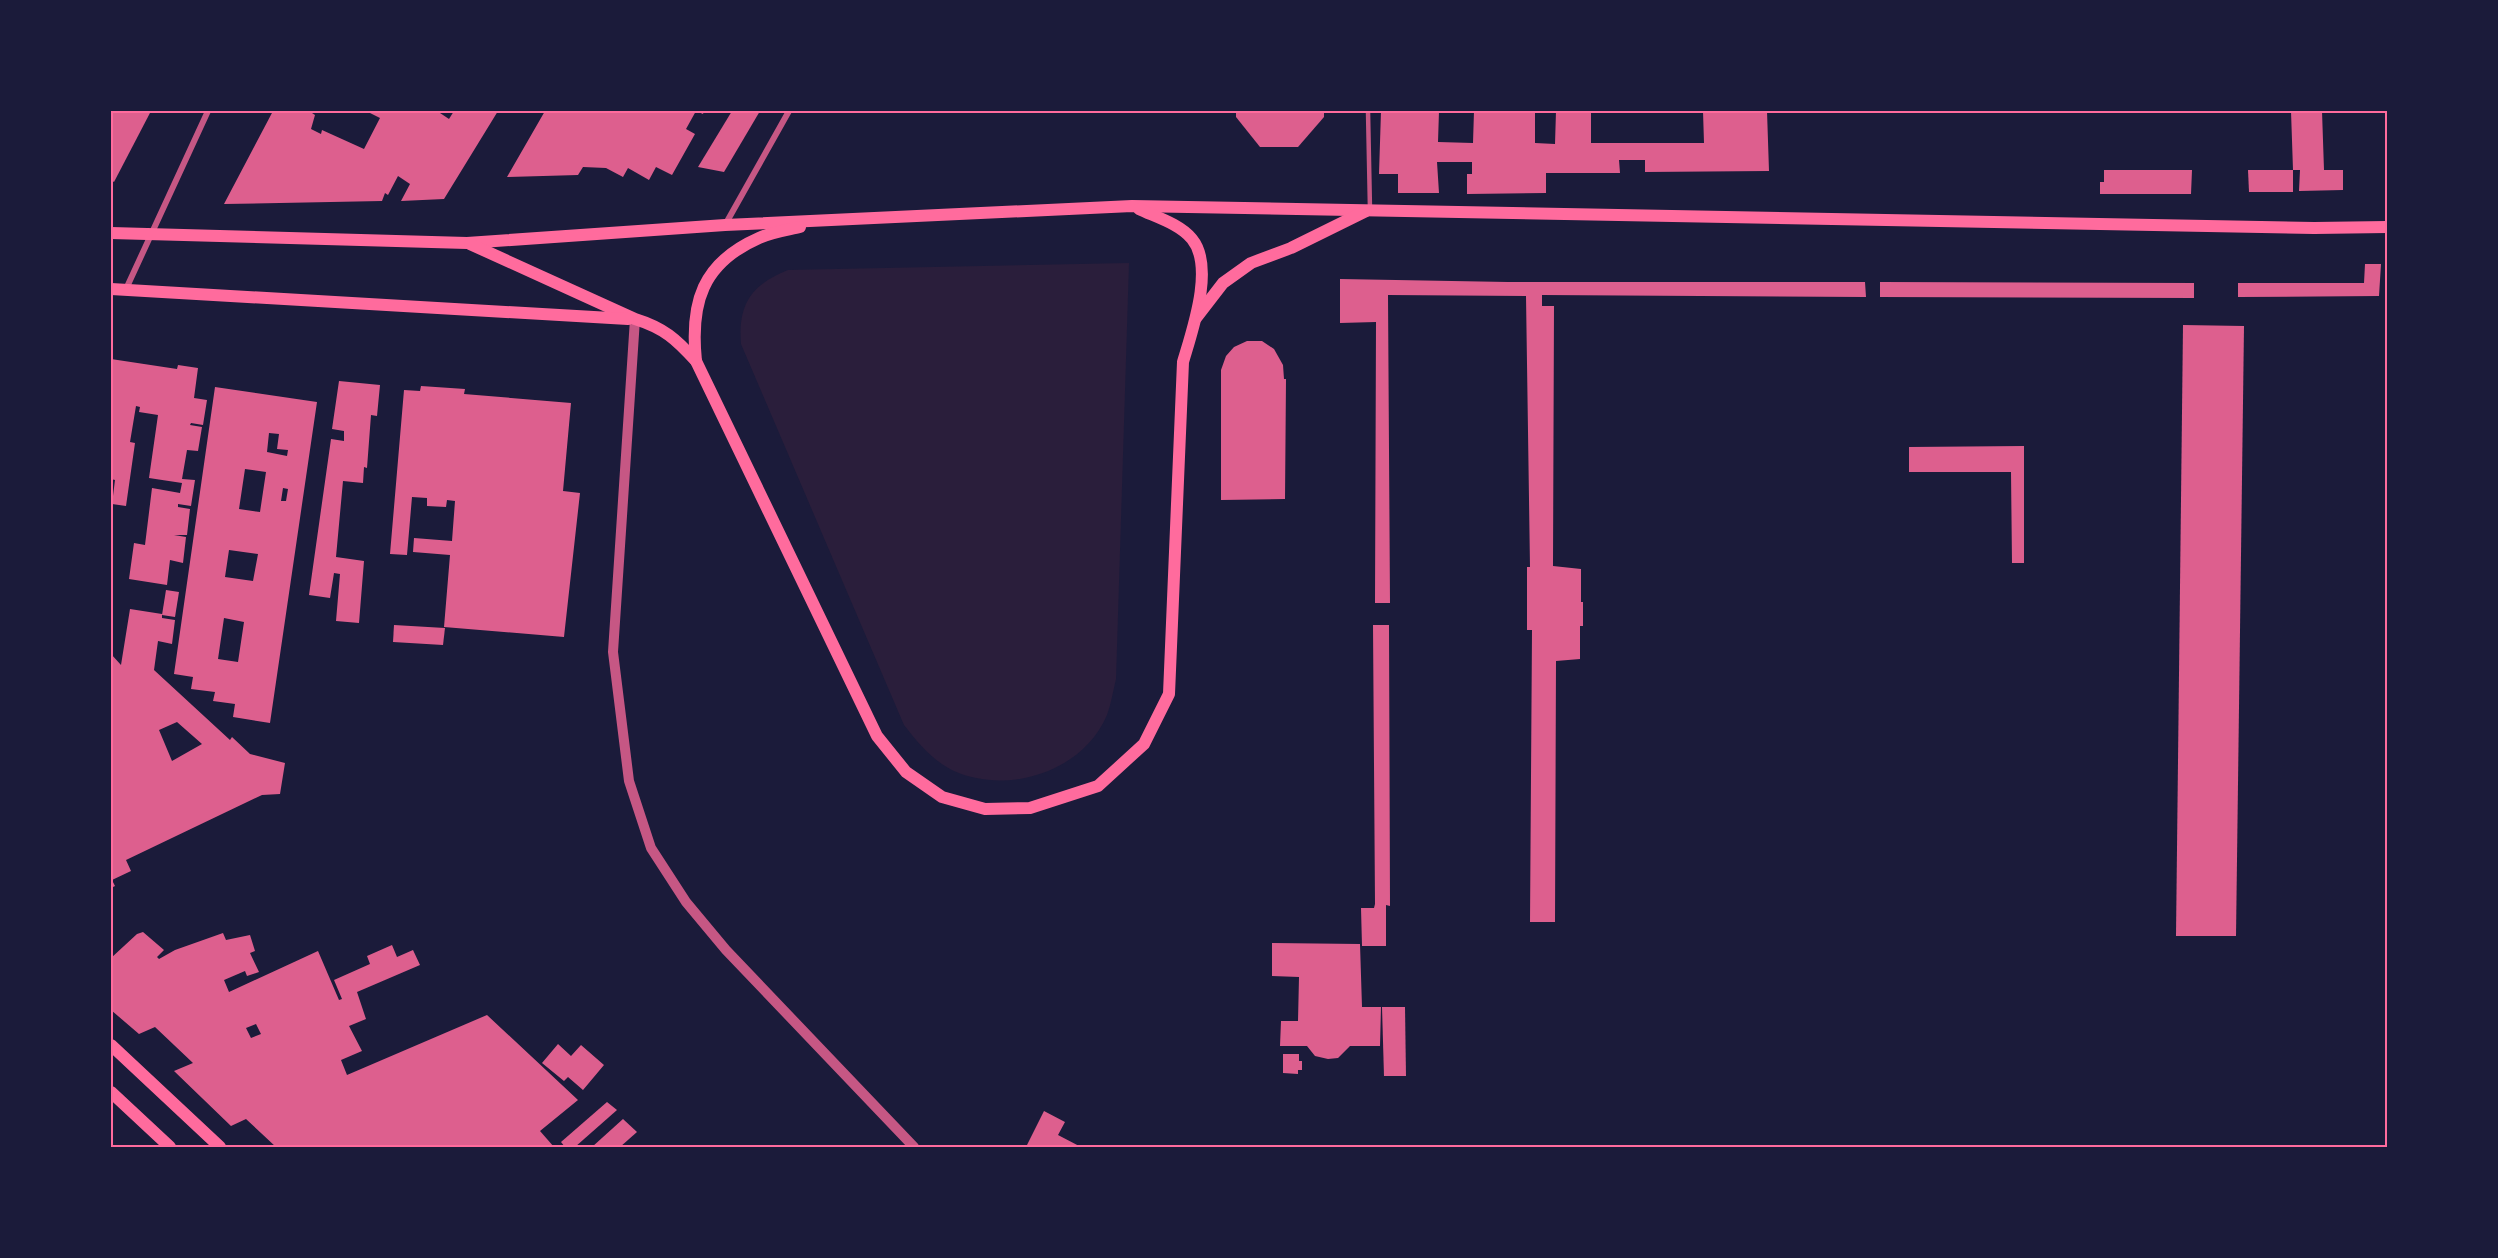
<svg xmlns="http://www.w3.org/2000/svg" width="2498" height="1258" viewBox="0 0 2498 1258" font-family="'Source Sans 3',sans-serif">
<rect width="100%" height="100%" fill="#1b1b3a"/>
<path fill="#2a1e3b" d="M1129,263L1116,679C1113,691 1111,704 1107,715C1083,772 1008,795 954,771C933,761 918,743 904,725L741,344C738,304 751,285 788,270Z"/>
<g fill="#dd5f8e" fill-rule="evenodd">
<polygon points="111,111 151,111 114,182 111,180"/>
<polygon points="273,111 309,111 315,115 311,129 321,134 322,130 364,149 380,118 366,111 437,111 449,119 454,111 498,111 444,199 401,201 410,184 398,176 388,195 385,193 382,201 224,204"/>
<polygon points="545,111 704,111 703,114 696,111 686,129 695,134 672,175 656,167 649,180 628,168 623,177 606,168 583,167 578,175 507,177"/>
<polygon points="732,111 760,111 724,172 698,167"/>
<polygon points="1236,111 1324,111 1324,117 1298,147 1260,147 1236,117"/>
<polygon points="1381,111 1439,111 1438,142 1473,143 1474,111 1535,111 1535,143 1555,144 1556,111 1591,111 1591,143 1704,143 1703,111 1767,111 1769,171 1645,172 1645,160 1619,160 1620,173 1546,173 1546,193 1467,194 1467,174 1472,174 1472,162 1437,162 1439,193 1398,193 1398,174 1379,174"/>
<polygon points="2291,111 2322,111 2324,170 2343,170 2343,190 2299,191 2300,170 2293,170"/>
<polygon points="2104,170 2192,170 2191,194 2100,194 2100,182 2104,182"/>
<polygon points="2248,170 2293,170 2293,192 2249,192"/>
<polygon points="2365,264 2381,264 2379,296 2238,297 2238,283 2364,283"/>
<polygon points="1340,279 1508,282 1865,282 1866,297 1542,295 1542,306 1554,306 1553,566 1581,569 1581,602 1583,602 1583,626 1580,626 1580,659 1556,661 1555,922 1530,922 1532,630 1527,630 1527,567 1530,567 1526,296 1388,295 1390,603 1375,603 1376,322 1340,323"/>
<polygon points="1880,282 2194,283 2194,298 1880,297"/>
<polygon points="2183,325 2244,326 2236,936 2176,936"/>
<polygon points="1247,341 1262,341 1274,349 1283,365 1284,379 1286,379 1285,499 1221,500 1221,370 1226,356 1234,347"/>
<polygon points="111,359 177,369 178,365 198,368 194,398 207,400 203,425 191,423 190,425 202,427 198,451 187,450 182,479 195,480 191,506 178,504 178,507 190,509 187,535 174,535 186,537 183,563 170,560 167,585 129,579 134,543 145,545 152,488 180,493 182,483 149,478 158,415 139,412 140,407 136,406 130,442 135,443 126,506 112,504 115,480 111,479"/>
<polygon points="339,381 380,385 377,416 371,415 367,468 364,467 363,483 343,481 336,557 364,561 359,623 336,621 340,574 334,573 330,598 309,595 331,439 344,441 344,431 332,429"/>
<polygon points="421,386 465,389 464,394 571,403 563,491 580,493 564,637 444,627 450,555 413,552 414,538 452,541 455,501 447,500 446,507 427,506 427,498 412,497 407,555 390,554 404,390 420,391"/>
<path d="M215,387L317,402L270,723L233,717L235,704L213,701L215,692L191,689L193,677L174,674ZM269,433L279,434L277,449L288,450L287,456L267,452ZM245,469L266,472L260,512L239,509ZM283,488L288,489L286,501H281ZM229,550L258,554L253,581L225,577ZM224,618L244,622L238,662L218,659Z"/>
<polygon points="2024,446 2024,563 2012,563 2011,472 1909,472 1909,447"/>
<polygon points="166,590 179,592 175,617 162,615"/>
<path d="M130,609L162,614V618L175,620L172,644L158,641L154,670L230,740L232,737L250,754L285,763L280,794L262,795L126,860L131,871L112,880L115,886L111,888V654L121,665ZM177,722L202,744L172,761L159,730Z"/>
<polygon points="394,625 445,628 443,645 393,642"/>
<polygon points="1373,625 1389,625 1390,906 1386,905 1386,946 1362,946 1361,908 1374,908 1375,904"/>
<path d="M143,932L164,950L157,957L159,959L175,950L223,933L226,940L250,935L255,951L250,953L259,972L247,976L245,971L224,980L229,992L318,951L339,1000L342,999L334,980L370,964L367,956L392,945L397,957L413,950L420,965L357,992L366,1019L349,1026L362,1051L341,1060L347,1075L487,1015L578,1100L540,1131L554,1147H276L246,1119L231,1126L174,1071L193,1063L155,1027L139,1034L111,1010V958L137,934ZM256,1024L261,1034L251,1038L246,1028Z"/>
<polygon points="1272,943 1360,944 1362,1007 1381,1007 1380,1046 1350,1046 1338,1058 1328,1059 1315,1056 1307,1046 1280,1046 1281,1021 1298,1021 1299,977 1272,976"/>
<polygon points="1382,1007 1405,1007 1406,1076 1384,1076"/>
<polygon points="558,1044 571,1056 581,1045 604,1065 583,1090 568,1077 564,1081 542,1063"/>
<polygon points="1283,1054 1299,1054 1299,1061 1302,1061 1302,1070 1298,1070 1298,1074 1283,1073"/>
<polygon points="607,1102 617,1110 575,1147 565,1147 561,1142"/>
<polygon points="1044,1111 1065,1122 1058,1135 1081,1147 1026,1147"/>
<polygon points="623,1119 637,1132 620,1147 592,1147"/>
</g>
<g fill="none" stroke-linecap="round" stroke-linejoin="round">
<polyline stroke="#c65784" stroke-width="4.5" points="1368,111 1370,210"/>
<g stroke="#c65784" stroke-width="6">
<polyline points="725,225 789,111"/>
<polyline points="126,289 208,111"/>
</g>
<polyline stroke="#c65784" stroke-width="10" points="635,319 613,652 629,781 651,848 686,902 726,950 914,1147"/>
<g stroke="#ff6b9d" stroke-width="12">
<polyline points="111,233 467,243 725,225 1132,206 2314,228 2387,227"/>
<path d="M470,244L635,319C664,328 676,339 696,361L877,736L906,772L942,797L985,809L1030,808L1098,786L1144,744L1169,694L1183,362C1192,331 1215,267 1192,239C1180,224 1156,217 1139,209"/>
<polyline points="111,289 628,319"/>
<polyline points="1196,318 1223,283 1251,263 1291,248 1366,211"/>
<path d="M696,361C690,303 702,263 759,238C772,232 787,230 800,227"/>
<polyline points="111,1045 220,1147"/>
<polyline points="111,1092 170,1147"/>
</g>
</g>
<rect width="2498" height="1258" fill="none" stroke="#1b1b3a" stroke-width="225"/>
<rect x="112" y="112" width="2274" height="1034" fill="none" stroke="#ff6b9d" stroke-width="2"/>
</svg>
